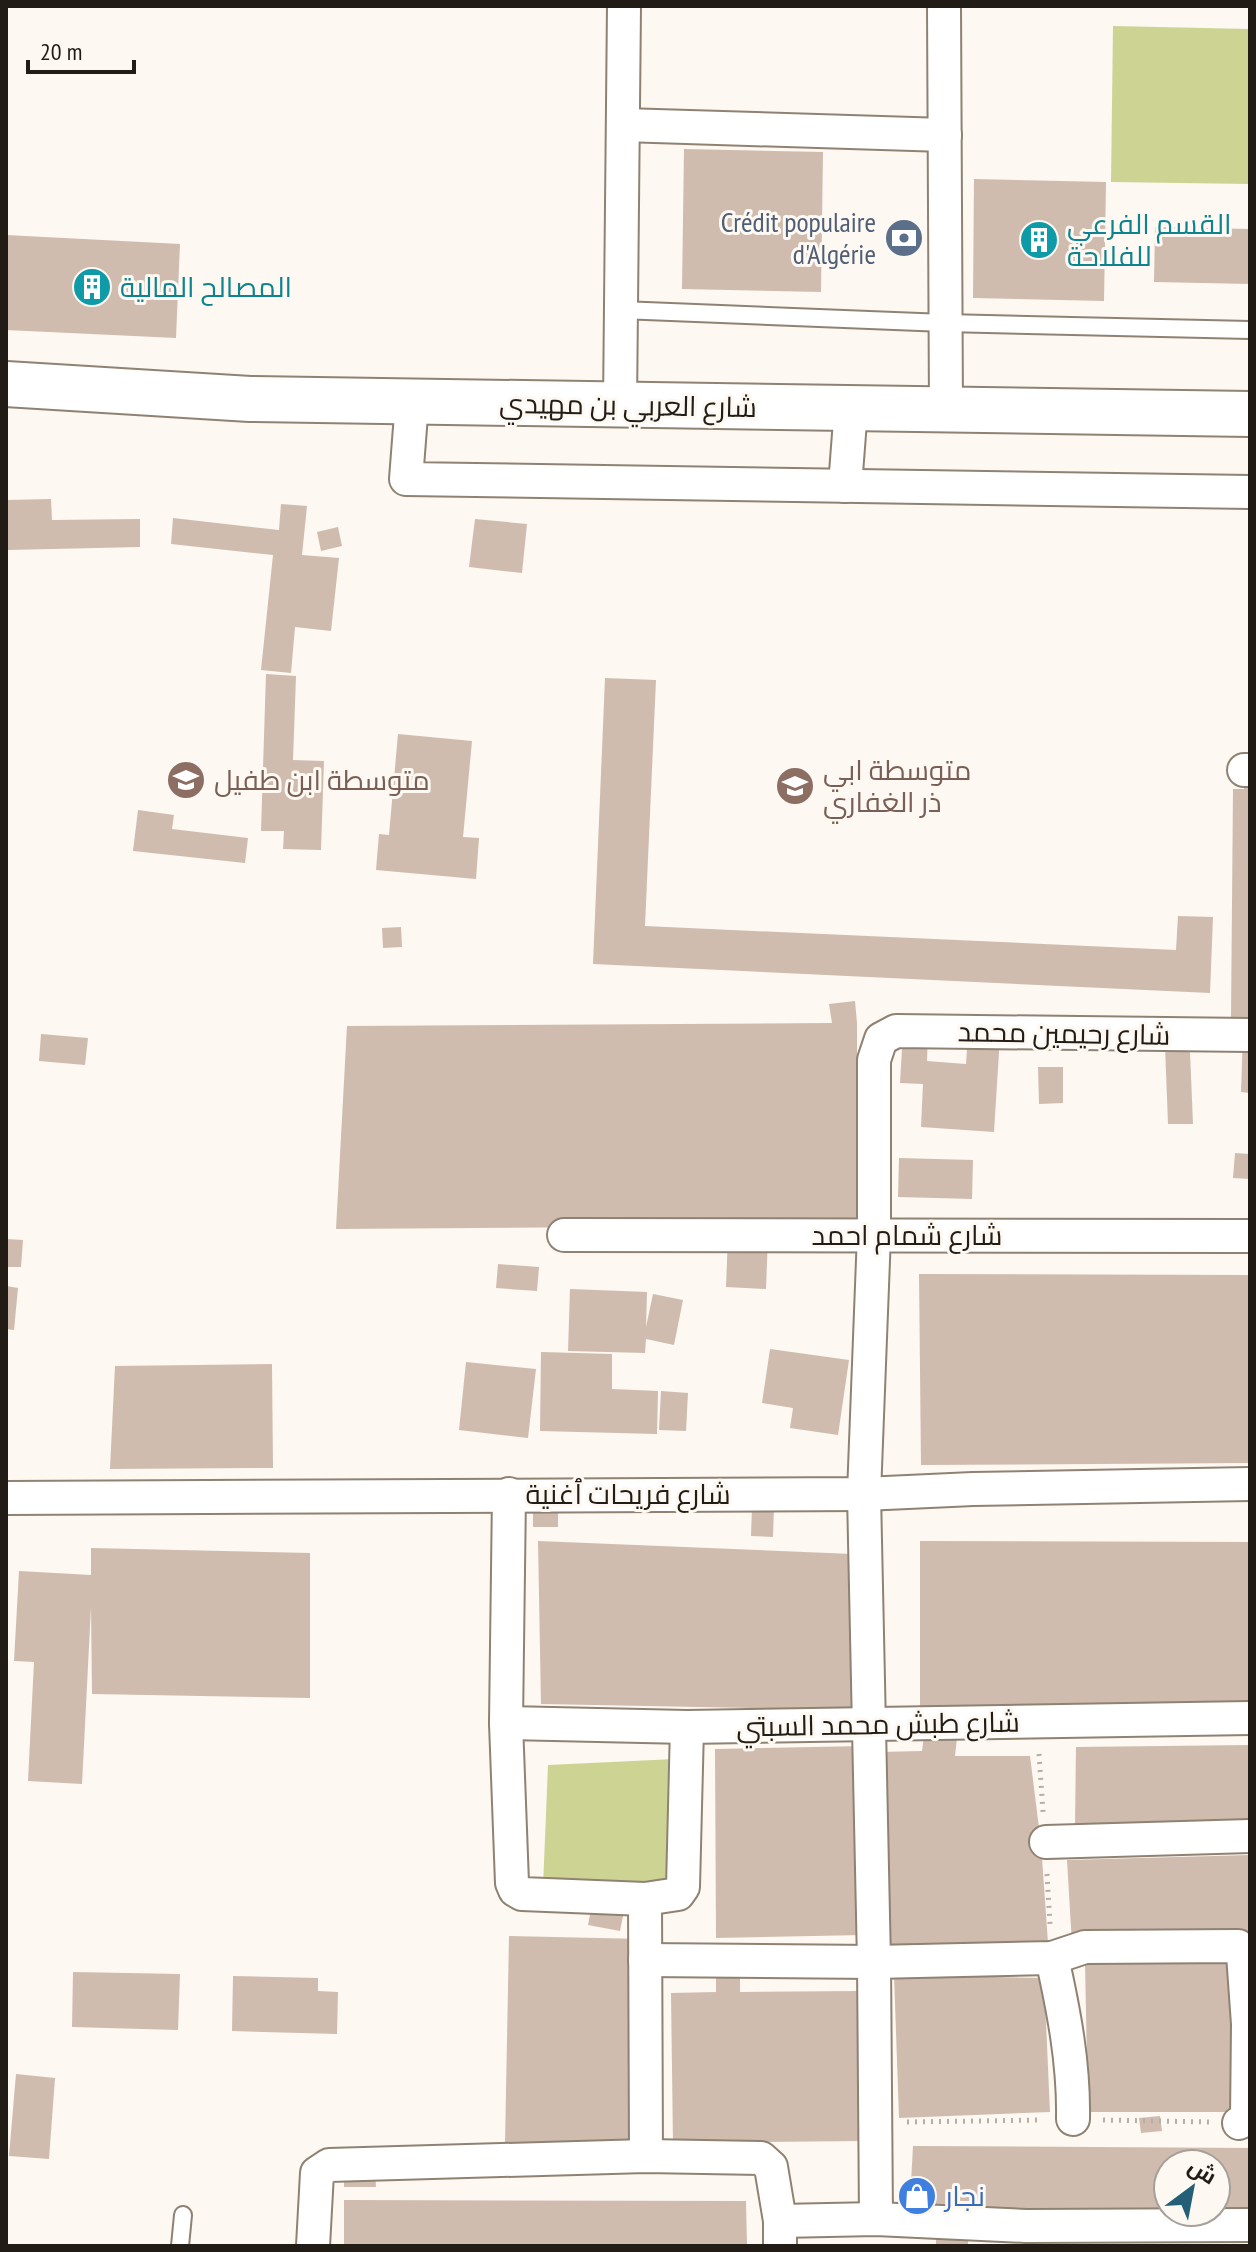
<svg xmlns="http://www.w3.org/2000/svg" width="1256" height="2252" viewBox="0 0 1256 2252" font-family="'PT Sans Narrow',Cairo,sans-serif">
<rect width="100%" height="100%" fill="#fdf8f1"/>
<g fill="#cdd493">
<polygon points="1113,26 1250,29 1250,184 1111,182"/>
<polygon points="675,1759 668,1886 543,1887 548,1765"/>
</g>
<g fill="#cfbcaf" fill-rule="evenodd">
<polygon points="684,149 823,152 821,292 682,289"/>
<polygon points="974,179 1106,182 1104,301 973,298"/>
<polygon points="1155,227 1250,229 1250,284 1154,282"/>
<polygon points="6,235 180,244 176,338 6,330"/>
<polygon points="51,499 52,520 140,519 140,547 8,550 7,500"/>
<polygon points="281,504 307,506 302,555 339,558 331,631 295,627 291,673 261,670 273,555 171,544 173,518 279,530"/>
<polygon points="475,519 527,524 522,573 469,567"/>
<polygon points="338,527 342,546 321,551 317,532"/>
<polygon points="266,674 296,676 293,760 324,761 321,850 283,849 284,831 261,831"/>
<polygon points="605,678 656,680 645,926 1176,950 1178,916 1213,917 1210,993 593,964"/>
<polygon points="398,734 472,741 463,837 479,838 476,879 376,870 379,834 389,835"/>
<polygon points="1244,786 1250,786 1250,1017 1231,1017 1233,789 1244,789"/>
<polygon points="138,810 174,815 172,829 248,838 245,863 133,851"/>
<polygon points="401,927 402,947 383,948 382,928"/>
<polygon points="855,1001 857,1023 857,1225 336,1229 347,1026 832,1023 829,1004"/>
<polygon points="1205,1019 1206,1052 1190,1052 1193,1124 1168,1124 1164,1020"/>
<polygon points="903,1032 928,1034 927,1061 966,1064 968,1034 1000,1036 994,1132 921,1127 923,1084 900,1083"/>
<polygon points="41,1034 88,1038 85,1065 39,1061"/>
<polygon points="1243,1034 1250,1034 1250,1093 1241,1092"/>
<polygon points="1038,1067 1063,1067 1063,1103 1039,1104"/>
<polygon points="1235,1153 1250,1154 1250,1179 1233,1178"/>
<polygon points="899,1158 973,1160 972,1199 898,1197"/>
<polygon points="728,1236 768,1237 766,1289 726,1287"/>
<polygon points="6,1239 23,1240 21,1267 6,1267"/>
<polygon points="498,1264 539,1267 537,1291 496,1288"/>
<polygon points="919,1274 1250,1275 1250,1463 921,1465"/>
<polygon points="6,1286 18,1288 14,1330 6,1329"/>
<polygon points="570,1289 647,1292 646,1327 653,1294 683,1300 674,1345 646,1339 645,1353 568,1351"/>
<polygon points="770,1349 849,1360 838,1435 790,1428 793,1408 762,1403"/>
<polygon points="541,1352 612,1354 612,1389 658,1391 657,1434 540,1431"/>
<polygon points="466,1362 536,1369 528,1438 459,1430"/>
<polygon points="272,1364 273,1468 110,1469 115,1366"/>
<polygon points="661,1391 688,1393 686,1431 659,1430"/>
<polygon points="533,1500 558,1501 558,1527 533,1527"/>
<polygon points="752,1507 774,1507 773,1537 751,1536"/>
<polygon points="538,1541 852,1554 855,1710 541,1704"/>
<polygon points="920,1541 1250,1542 1250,1707 920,1707"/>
<polygon points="91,1548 310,1553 310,1698 92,1694 91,1607 82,1784 28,1781 34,1662 14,1661 19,1571 91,1575"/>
<polygon points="924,1736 957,1738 955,1756 1030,1756 1041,1844 1048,1943 880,1947 879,1752 922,1751"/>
<polygon points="1250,1745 1250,1821 1075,1825 1076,1747"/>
<polygon points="864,1746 863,1935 716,1938 715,1749"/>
<polygon points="1250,1855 1250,1943 1072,1944 1067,1860"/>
<polygon points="592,1904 624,1911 620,1931 588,1925"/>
<polygon points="509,1936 643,1939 639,2148 505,2145"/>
<polygon points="716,1957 740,1957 740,1992 861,1991 864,2141 673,2143 671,1993 716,1992"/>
<polygon points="1085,1963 1236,1964 1236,2112 1088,2112"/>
<polygon points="73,1972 180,1974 178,2030 72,2027"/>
<polygon points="894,1975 1044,1978 1050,2112 899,2118"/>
<polygon points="233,1976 318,1978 318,1991 338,1992 337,2034 232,2031"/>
<polygon points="16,2074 55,2078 49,2159 9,2156"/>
<polygon points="1160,2116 1162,2131 1141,2133 1139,2118"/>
<path d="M913,2146L1250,2148V2219L909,2220ZM1168,2164H1216V2212H1168Z"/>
<polygon points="344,2167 375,2167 376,2187 344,2187"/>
<polygon points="344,2200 746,2201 747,2246 344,2246"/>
<polygon points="936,2233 968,2235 968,2246 936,2246"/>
</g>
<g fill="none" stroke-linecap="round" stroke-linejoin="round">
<defs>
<g id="lane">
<polyline points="621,310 945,323 1250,330"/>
<polyline points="180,2246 183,2215"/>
</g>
<g id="street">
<polyline points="944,6 946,410"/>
<polyline points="623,125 945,135"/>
<polyline points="412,402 406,479 1250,492"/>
<polyline points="620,405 624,6"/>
<polyline points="845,486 851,408"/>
<polyline points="1244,770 1250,770"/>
<polyline points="564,1235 1250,1236"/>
<polyline points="509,1494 506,1723 512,1883 515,1890 522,1894 645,1899 678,1894 683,1887 687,1727"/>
<polyline points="6,1498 864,1494 973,1489 1250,1484"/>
<polyline points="506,1723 687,1727 1250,1718"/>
<polyline points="1046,1842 1250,1836"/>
<polyline points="645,1899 646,2156"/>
<path d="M1052,1958C1064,2012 1074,2064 1073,2119"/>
<polyline points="645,1960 874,1962 1052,1958 1085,1947 1238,1946 1243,1954 1248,2024 1247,2119 1239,2123"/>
<polyline points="876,2219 874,1962 864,1494 874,1234 874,1060 881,1039 896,1031 1250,1035"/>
<polyline points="780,2221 876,2219 1026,2226 1250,2225"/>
<polyline points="313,2246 317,2173 329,2165 646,2156 761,2158 771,2167 780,2221 780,2246"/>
</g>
<polyline id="secondary" points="6,384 250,399 1250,414"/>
</defs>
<use href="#lane" stroke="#8f8272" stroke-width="20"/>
<use href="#street" stroke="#8f8272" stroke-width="36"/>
<use href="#secondary" stroke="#8f8272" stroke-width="48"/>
<g stroke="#b4afa8" stroke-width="5" stroke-dasharray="2 6" stroke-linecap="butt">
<polyline points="1039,1754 1043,1812"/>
<polyline points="1047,1874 1050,1924"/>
<polyline points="1103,2120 1209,2122"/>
<polyline points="907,2122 1041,2120"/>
</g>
<use href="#lane" stroke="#fff" stroke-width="16"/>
<use href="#street" stroke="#fff" stroke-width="32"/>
<use href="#secondary" stroke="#fff" stroke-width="44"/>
</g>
<defs>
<symbol id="bank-disc" viewBox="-11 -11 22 22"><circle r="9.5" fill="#5c6f8a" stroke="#fdf8f1"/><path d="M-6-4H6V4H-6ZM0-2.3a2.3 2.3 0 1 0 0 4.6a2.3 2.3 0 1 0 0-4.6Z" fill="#fff"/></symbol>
<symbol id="building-disc" viewBox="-11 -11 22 22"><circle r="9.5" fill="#0f9aa8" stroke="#fdf8f1"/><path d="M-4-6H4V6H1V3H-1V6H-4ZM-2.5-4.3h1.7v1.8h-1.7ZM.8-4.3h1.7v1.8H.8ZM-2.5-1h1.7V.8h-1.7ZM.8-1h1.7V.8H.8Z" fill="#fff"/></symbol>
<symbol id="school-disc" viewBox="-11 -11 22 22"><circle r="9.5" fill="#8d6e63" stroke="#fdf8f1"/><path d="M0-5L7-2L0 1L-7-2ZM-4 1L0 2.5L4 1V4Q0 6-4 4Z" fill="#fff"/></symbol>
<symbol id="shop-disc" viewBox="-11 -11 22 22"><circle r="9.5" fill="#3f7fe0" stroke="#fdf8f1"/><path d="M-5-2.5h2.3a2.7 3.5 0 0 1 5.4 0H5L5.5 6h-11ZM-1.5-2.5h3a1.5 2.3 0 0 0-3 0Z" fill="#fff"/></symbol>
</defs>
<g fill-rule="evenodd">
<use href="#bank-disc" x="882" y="216" width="44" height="44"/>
<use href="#building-disc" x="1017" y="218" width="44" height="44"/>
<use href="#building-disc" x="70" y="265" width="44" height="44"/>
<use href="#school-disc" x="164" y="758" width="44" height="44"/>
<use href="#school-disc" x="773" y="764" width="44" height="44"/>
<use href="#shop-disc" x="895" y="2174" width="44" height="44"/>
</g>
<g text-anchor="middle" stroke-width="6" stroke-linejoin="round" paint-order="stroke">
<g font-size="28" fill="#4e5e75" stroke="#fdf8f1" text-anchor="end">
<text x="876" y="232">Crédit populaire<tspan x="876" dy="32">d'Algérie</tspan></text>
</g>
<g font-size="28" fill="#0d838f" stroke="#fdf8f1" text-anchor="start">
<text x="1067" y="234">القسم الفرعي<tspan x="1067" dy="32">للفلاحة</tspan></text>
<text x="120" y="297">المصالح المالية</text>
</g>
<g font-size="28" fill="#211c16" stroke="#fdf8f1">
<text transform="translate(628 405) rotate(1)" y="10">شارع العربي بن مهيدي</text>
<text transform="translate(1064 1033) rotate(1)" y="10">شارع رحيمين محمد</text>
<text x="907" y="1245">شارع شمام احمد</text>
<text x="628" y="1504">شارع فريحات ٱغنية</text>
<text transform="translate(878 1724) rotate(-1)" y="10">شارع طبش محمد السبتي</text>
</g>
<g font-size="28" fill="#785e54" stroke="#fdf8f1" text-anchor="start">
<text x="823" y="780">متوسطة ابي<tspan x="823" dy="32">ذر الغفاري</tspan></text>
<text x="214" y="790">متوسطة ابن طفيل</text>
</g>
<g font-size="28" fill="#366cbe" stroke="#fdf8f1" text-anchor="start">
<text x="945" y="2206">نجار</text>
</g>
</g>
<rect width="1256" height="2252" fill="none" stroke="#211c16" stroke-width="16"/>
<g transform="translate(1192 2188) rotate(32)"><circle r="38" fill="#fdf8f1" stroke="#a5a099" stroke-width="2"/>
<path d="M0-6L14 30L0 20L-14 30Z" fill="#245f77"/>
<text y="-12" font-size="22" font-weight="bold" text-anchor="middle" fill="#211c16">ش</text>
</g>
<path d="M28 60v12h106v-12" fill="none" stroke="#211c16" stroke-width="4"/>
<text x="40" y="60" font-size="24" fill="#211c16" stroke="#fdf8f1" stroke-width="6" paint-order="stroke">20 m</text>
</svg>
